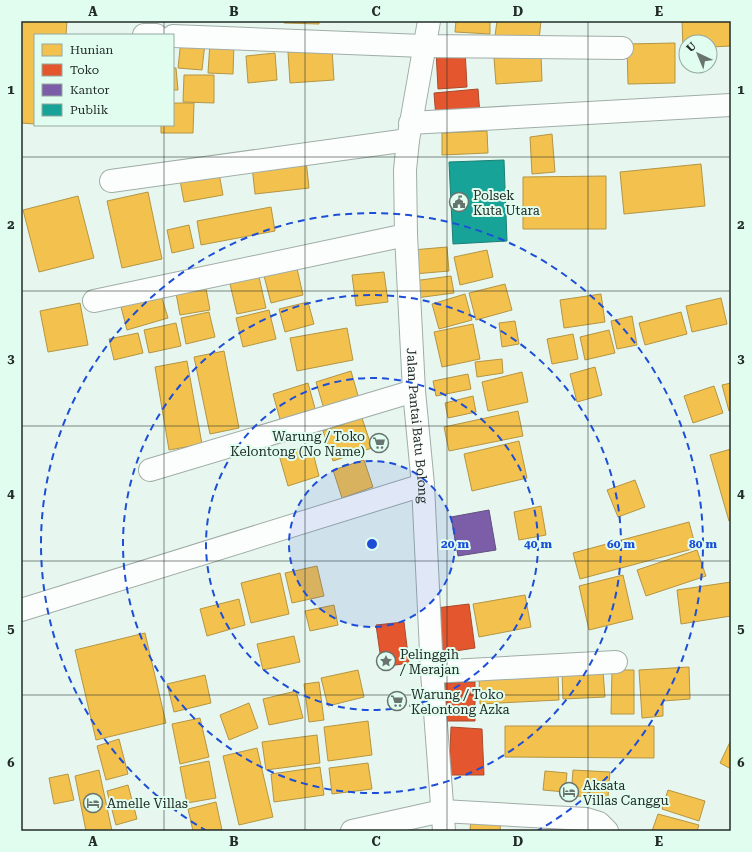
<svg xmlns="http://www.w3.org/2000/svg" width="752" height="852" viewBox="0 0 752 852" font-family="'Roboto Serif',serif">
<rect width="100%" height="100%" fill="#e7f7ef"/>
<g fill="#f2c14e" stroke="#b49543">
<polygon points="21,21 67,21 66,35 35,35 35,124 21,123"/>
<polygon points="284,21 319,21 319,24 284,23"/>
<polygon points="456,21 490,21 490,34 455,32"/>
<polygon points="497,21 541,21 539,40 495,36"/>
<polygon points="682,21 731,21 731,46 710,47 710,42 686,42 686,48 683,48"/>
<polygon points="181,40 205,43 202,70 178,68"/>
<polygon points="210,42 234,43 233,74 208,73"/>
<polygon points="675,43 675,83 628,84 627,44"/>
<polygon points="332,49 334,80 290,83 288,52"/>
<polygon points="275,53 277,80 248,83 246,56"/>
<polygon points="541,55 542,81 496,84 494,58"/>
<polygon points="173,68 176,68 178,90 173,90"/>
<polygon points="184,75 214,75 214,103 183,102"/>
<polygon points="173,103 194,103 193,133 161,133 161,125 173,125"/>
<polygon points="487,131 488,153 442,155 442,133"/>
<polygon points="552,134 555,172 532,174 530,137"/>
<polygon points="306,160 309,188 255,194 252,166"/>
<polygon points="701,164 705,206 624,214 620,172"/>
<polygon points="218,168 223,195 184,202 179,175"/>
<polygon points="606,176 606,229 523,229 523,177"/>
<polygon points="148,192 162,259 122,268 107,201"/>
<polygon points="78,196 94,258 39,272 23,210"/>
<polygon points="271,207 275,231 201,245 197,221"/>
<polygon points="189,225 194,248 172,253 167,230"/>
<polygon points="447,247 449,271 414,274 412,250"/>
<polygon points="487,250 493,277 460,285 454,257"/>
<polygon points="296,264 303,295 271,303 263,272"/>
<polygon points="384,272 388,302 356,306 352,275"/>
<polygon points="451,276 454,293 416,298 413,281"/>
<polygon points="259,277 266,308 237,314 230,284"/>
<polygon points="205,283 210,310 180,315 175,288"/>
<polygon points="505,284 512,310 476,320 469,293"/>
<polygon points="465,294 472,320 439,329 432,304"/>
<polygon points="601,294 605,322 564,328 560,300"/>
<polygon points="161,295 168,318 127,330 121,307"/>
<polygon points="721,298 727,324 692,332 686,306"/>
<polygon points="308,302 314,324 285,332 279,309"/>
<polygon points="80,303 88,345 48,352 40,311"/>
<polygon points="269,310 276,339 243,347 236,318"/>
<polygon points="209,312 215,337 186,344 181,318"/>
<polygon points="681,312 687,334 645,345 639,323"/>
<polygon points="632,316 637,345 617,349 611,321"/>
<polygon points="515,321 519,344 502,347 499,323"/>
<polygon points="176,323 181,346 149,353 144,330"/>
<polygon points="473,324 480,359 442,367 434,332"/>
<polygon points="347,328 353,360 297,371 290,338"/>
<polygon points="609,330 615,353 585,360 580,337"/>
<polygon points="138,333 143,353 114,360 109,339"/>
<polygon points="573,334 578,359 552,364 547,339"/>
<polygon points="224,351 239,428 210,434 194,357"/>
<polygon points="502,359 503,373 477,377 475,362"/>
<polygon points="187,361 202,444 169,450 155,367"/>
<polygon points="595,367 602,395 577,402 570,374"/>
<polygon points="351,371 359,399 324,409 316,382"/>
<polygon points="522,372 528,402 488,411 482,382"/>
<polygon points="468,374 471,389 436,396 433,381"/>
<polygon points="308,383 316,412 281,423 273,394"/>
<polygon points="731,383 731,411 729,411 722,385"/>
<polygon points="714,386 723,413 693,423 684,396"/>
<polygon points="473,396 476,412 448,418 445,403"/>
<polygon points="518,411 523,436 449,451 444,427"/>
<polygon points="362,418 372,448 333,461 323,431"/>
<polygon points="519,441 527,478 472,491 464,454"/>
<polygon points="311,445 319,476 288,486 279,455"/>
<polygon points="731,449 731,521 729,521 710,455"/>
<polygon points="364,460 373,487 342,498 333,470"/>
<polygon points="635,480 645,507 618,517 607,490"/>
<polygon points="541,506 546,535 519,540 514,512"/>
<polygon points="689,522 696,548 580,579 573,553"/>
<polygon points="697,550 706,576 646,596 637,570"/>
<polygon points="317,566 324,596 292,603 285,573"/>
<polygon points="280,573 289,614 251,623 241,583"/>
<polygon points="623,575 633,619 589,630 579,586"/>
<polygon points="731,582 731,616 681,624 677,590"/>
<polygon points="525,595 531,627 479,637 473,604"/>
<polygon points="239,599 245,625 207,636 200,609"/>
<polygon points="334,605 338,625 310,631 305,611"/>
<polygon points="145,633 166,723 96,740 75,650"/>
<polygon points="294,636 300,662 263,670 257,644"/>
<polygon points="689,667 690,699 663,701 663,716 642,718 639,670"/>
<polygon points="358,670 364,697 328,706 321,678"/>
<polygon points="612,670 634,670 634,714 611,714"/>
<polygon points="603,671 605,697 563,699 562,673"/>
<polygon points="558,674 559,700 480,704 479,678"/>
<polygon points="205,675 211,703 174,712 167,684"/>
<polygon points="319,682 324,720 309,722 304,684"/>
<polygon points="296,691 303,718 269,725 263,699"/>
<polygon points="249,703 258,728 229,740 220,715"/>
<polygon points="200,718 209,757 180,764 172,724"/>
<polygon points="368,721 372,755 328,761 324,727"/>
<polygon points="505,726 654,726 654,758 505,757"/>
<polygon points="317,735 320,763 266,770 262,742"/>
<polygon points="119,739 128,774 106,780 97,746"/>
<polygon points="731,740 731,769 720,763"/>
<polygon points="257,748 273,817 239,825 223,756"/>
<polygon points="209,761 216,798 187,803 180,767"/>
<polygon points="368,763 372,789 332,794 329,768"/>
<polygon points="320,767 324,795 274,802 271,774"/>
<polygon points="99,770 112,831 86,831 75,776"/>
<polygon points="573,770 610,772 608,797 571,796"/>
<polygon points="545,771 567,773 565,792 543,790"/>
<polygon points="68,774 74,800 54,804 49,778"/>
<polygon points="128,785 137,819 116,825 107,791"/>
<polygon points="668,790 705,801 699,821 662,809"/>
<polygon points="216,802 222,830 193,831 188,809"/>
<polygon points="658,814 699,825 697,831 652,831"/>
<polygon points="471,815 501,818 500,831 470,831"/>
</g>
<g fill="#e4572e" stroke="#aa4a2c">
<polygon points="465,49 467,87 438,89 436,51"/>
<polygon points="478,89 480,115 436,118 434,93"/>
<polygon points="469,604 475,648 442,653 436,608"/>
<polygon points="404,622 409,663 382,667 376,625"/>
<polygon points="475,682 475,721 444,721 444,683"/>
<polygon points="451,727 482,729 484,775 449,775"/>
</g>
<polygon fill="#7b5ea7" stroke="#614f81" points="489,510 496,550 458,556 451,517"/>
<polygon fill="#17a398" stroke="#1b8076" points="504,160 507,241 453,244 449,162"/>
<g fill="none" stroke-linecap="round" stroke-linejoin="round">
<defs>
<g id="minor">
<path id="s1" d="M429,21L408,140L405,170L406,235L414,391L423,485L432,672L444,831"/>
<polyline points="144,35 156,35"/>
<polyline points="173,36 423,46 622,48"/>
<polyline points="410,123 731,105"/>
<polyline points="111,181 408,140"/>
<polyline points="94,301 406,235"/>
<polyline points="150,470 414,391"/>
<polyline points="21,610 423,485"/>
<polyline points="432,672 616,662"/>
<polyline points="352,831 442,811 586,819 599,823 607,831"/>
</g>
</defs>
<use href="#minor" stroke="#a1ada7" stroke-width="24"/>
<use href="#minor" stroke="#fbfefd" stroke-width="22"/>
</g>
<path fill="none" stroke="#232d28" stroke-width="1" stroke-opacity="0.55" d="M164,21V35M305,21V831M447,21V831M588,21V831M164,125V831M21,157H731M21,291H731M21,426H731M21,561H731M21,695H731"/>
<circle cx="372" cy="544" r="83" fill="#1d4ed8" fill-opacity=".12"/>
<g fill="none" stroke="#1d4ed8" stroke-width="2" stroke-dasharray="7 5">
<circle cx="372" cy="544" r="83"/>
<circle cx="372" cy="544" r="166"/>
<circle cx="372" cy="544" r="249"/>
<path d="M207 831A331 331 0 1 1 537 831"/>
</g>
<defs>
<symbol id="civic-ring" viewBox="-11 -11 22 22"><circle r="9.5" fill="#e1fdef" stroke="#68746e" stroke-width="1.5"/><path d="M-.6-6.5H3V-4.5H.6V-3L4-1V1h2V6H-6V1h2V-1L-.6-3ZM-1.2 2.5V6h2.4V2.5Z" fill="#68746e"/></symbol>
<symbol id="supermarket-ring" viewBox="-11 -11 22 22"><circle r="9.5" fill="#e1fdef" stroke="#68746e" stroke-width="1.5"/><path d="M-6-5.5h2.5l.6 2H6L4.5 2H-2.5L-4.4-4H-6ZM-1.5 3.2a1.3 1.3 0 1 0 .1 0ZM3 3.2a1.3 1.3 0 1 0 .1 0Z" fill="#68746e"/></symbol>
<symbol id="sight-ring" viewBox="-11 -11 22 22"><circle r="9.5" fill="#e1fdef" stroke="#68746e" stroke-width="1.5"/><path d="M0-6L1.8-2.2L6-1.7L2.9 1.2L3.7 5.4L0 3.3L-3.7 5.4L-2.9 1.2L-6-1.7L-1.8-2.2Z" fill="#68746e"/></symbol>
<symbol id="hotel-ring" viewBox="-11 -11 22 22"><circle r="9.5" fill="#e1fdef" stroke="#68746e" stroke-width="1.5"/><path d="M-6-4.5h1.5V1H6V5H4.5V3h-9V5H-6ZM-4 0a1.8 1.8 0 1 1 3.6 0ZM.5 0V-2.5h3Q6-2.5 6 0Z" fill="#68746e"/></symbol>
</defs>
<g fill-rule="evenodd">
<use href="#civic-ring" x="448" y="191" width="22" height="22"/>
<use href="#supermarket-ring" x="368" y="432" width="22" height="22"/>
<use href="#sight-ring" x="375" y="650" width="22" height="22"/>
<use href="#supermarket-ring" x="386" y="690" width="22" height="22"/>
<use href="#hotel-ring" x="558" y="781" width="22" height="22"/>
<use href="#hotel-ring" x="82" y="792" width="22" height="22"/>
</g>
<g text-anchor="middle" stroke-width="4" stroke-linejoin="round" paint-order="stroke">
<g font-size="13" fill="#232d28" stroke="#e1fdef" text-anchor="start">
<text x="473" y="200">Polsek<tspan x="473" dy="15">Kuta Utara</tspan></text>
<text x="365" y="441" text-anchor="end">Warung / Toko<tspan x="365" dy="15">Kelontong (No Name)</tspan></text>
<text x="400" y="659">Pelinggih<tspan x="400" dy="15">/ Merajan</tspan></text>
<text x="411" y="699">Warung / Toko<tspan x="411" dy="15">Kelontong Azka</tspan></text>
<text x="583" y="790">Aksata<tspan x="583" dy="15">Villas Canggu</tspan></text>
<text x="107" y="808">Amelle Villas</text>
</g>
<g font-size="13" fill="#232d28" stroke="#e1fdef">
<text dy="5" stroke="none"><textPath href="#s1" startOffset="407">Jalan Pantai Batu Bolong</textPath></text>
</g>
</g>
<circle cx="372" cy="544" r="6" fill="#1d4ed8" stroke="#e1fdef" stroke-width="2"/>
<g font-size="12" text-anchor="middle" font-weight="bold" fill="#1d4ed8" stroke="#e1fdef" stroke-width="4" stroke-linejoin="round" paint-order="stroke">
<text x="455" y="548">20 m</text>
<text x="538" y="548">40 m</text>
<text x="621" y="548">60 m</text>
<text x="703" y="548">80 m</text>
</g>
<rect width="752" height="852" fill="none" stroke="#e1fdef" stroke-width="44"/>
<rect x="34" y="34" width="140" height="92" fill="#e1fdef" stroke="#95aa9f"/>
<rect x="42" y="44" width="20" height="12" fill="#f2c14e" stroke="#95aa9f"/>
<text x="70" y="54" font-size="12" fill="#232d28">Hunian</text>
<rect x="42" y="64" width="20" height="12" fill="#e4572e" stroke="#95aa9f"/>
<text x="70" y="74" font-size="12" fill="#232d28">Toko</text>
<rect x="42" y="84" width="20" height="12" fill="#7b5ea7" stroke="#95aa9f"/>
<text x="70" y="94" font-size="12" fill="#232d28">Kantor</text>
<rect x="42" y="104" width="20" height="12" fill="#17a398" stroke="#95aa9f"/>
<text x="70" y="114" font-size="12" fill="#232d28">Publik</text>
<g transform="translate(698 54) rotate(316)"><circle r="19" fill="#e1fdef" stroke="#95aa9f"/>
<path d="M0-3L7 15L0 10L-7 15Z" fill="#68746e"/>
<text y="-6" font-size="11" font-weight="bold" text-anchor="middle" fill="#232d28">U</text>
</g>
<rect x="22" y="22" width="708" height="808" fill="none" stroke="#232d28" stroke-width="1.5"/>
<g font-size="13" text-anchor="middle" font-weight="bold" fill="#232d28">
<text x="93" y="16">A</text>
<text x="234" y="16">B</text>
<text x="376" y="16">C</text>
<text x="518" y="16">D</text>
<text x="659" y="16">E</text>
<text x="11" y="94">1</text>
<text x="741" y="94">1</text>
<text x="11" y="229">2</text>
<text x="741" y="229">2</text>
<text x="11" y="363">3</text>
<text x="741" y="363">3</text>
<text x="11" y="498">4</text>
<text x="741" y="498">4</text>
<text x="11" y="633">5</text>
<text x="741" y="633">5</text>
<text x="11" y="767">6</text>
<text x="741" y="767">6</text>
<text x="93" y="846">A</text>
<text x="234" y="846">B</text>
<text x="376" y="846">C</text>
<text x="518" y="846">D</text>
<text x="659" y="846">E</text>
</g>
</svg>
